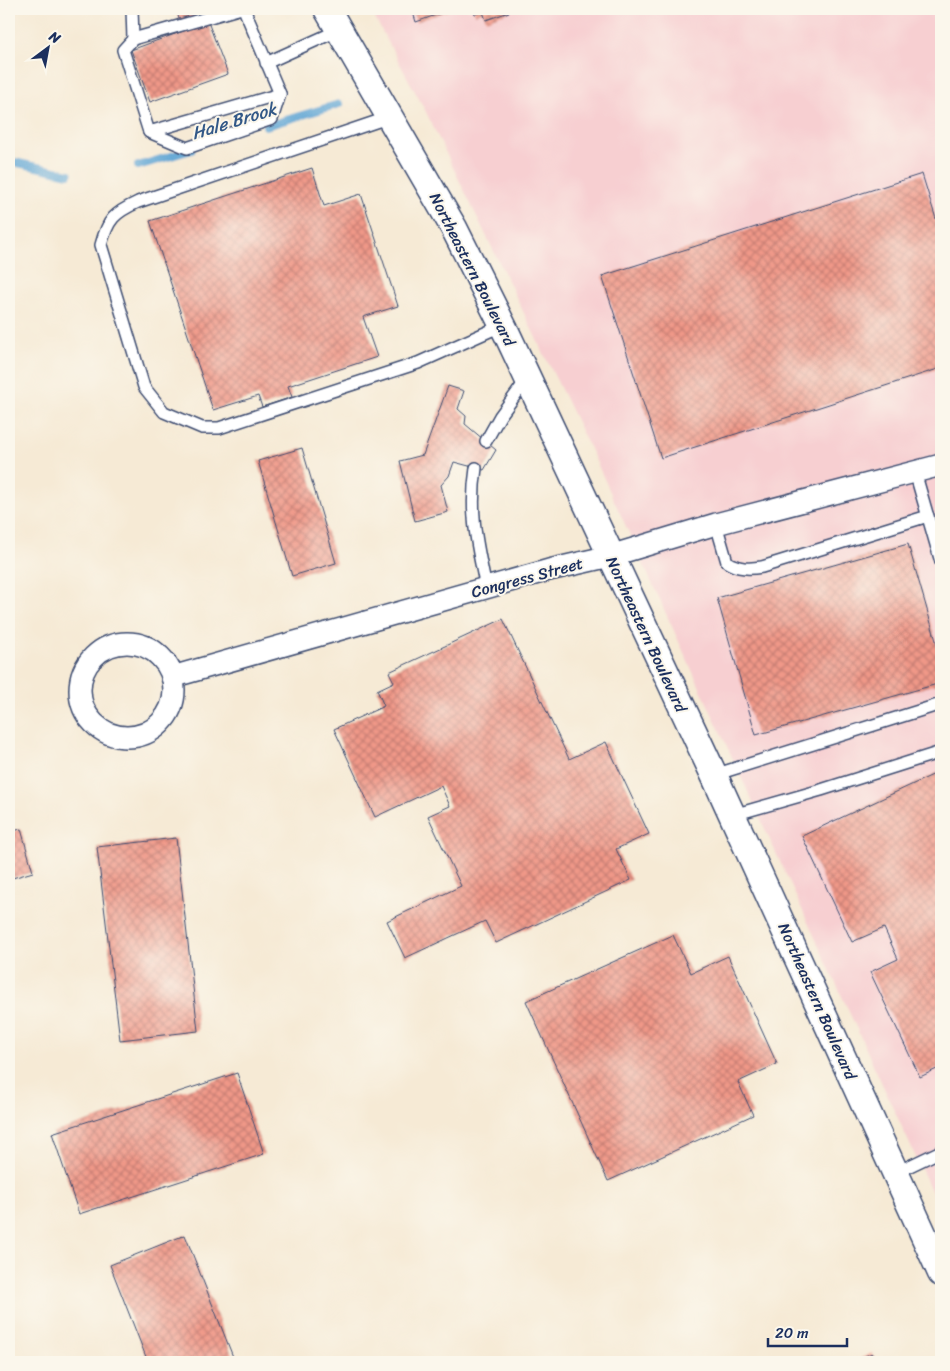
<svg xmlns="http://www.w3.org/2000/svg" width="950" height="1371" viewBox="0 0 950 1371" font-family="Sriracha,sans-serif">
<defs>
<pattern id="building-cross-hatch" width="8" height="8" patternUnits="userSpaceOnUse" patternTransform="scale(1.25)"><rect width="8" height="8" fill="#f09888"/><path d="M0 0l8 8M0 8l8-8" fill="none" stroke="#c27c72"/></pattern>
</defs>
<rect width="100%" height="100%" fill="#fbf7ec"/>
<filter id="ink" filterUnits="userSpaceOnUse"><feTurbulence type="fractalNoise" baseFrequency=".02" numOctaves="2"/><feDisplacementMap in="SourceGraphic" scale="10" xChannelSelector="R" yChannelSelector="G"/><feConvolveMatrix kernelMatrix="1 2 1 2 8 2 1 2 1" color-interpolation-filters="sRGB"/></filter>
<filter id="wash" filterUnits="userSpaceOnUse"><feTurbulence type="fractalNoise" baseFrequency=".0096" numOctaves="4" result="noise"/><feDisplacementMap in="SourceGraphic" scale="20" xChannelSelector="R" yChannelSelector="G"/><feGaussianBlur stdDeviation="1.12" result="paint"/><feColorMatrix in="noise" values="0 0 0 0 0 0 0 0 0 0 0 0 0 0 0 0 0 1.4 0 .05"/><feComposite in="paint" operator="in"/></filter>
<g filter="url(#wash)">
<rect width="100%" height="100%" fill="#f6ead5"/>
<polygon fill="#f7cfd1" points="370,9 941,9 941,1212 595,459 424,108"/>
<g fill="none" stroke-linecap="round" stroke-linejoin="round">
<g stroke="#5ea5d4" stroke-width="8">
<polyline points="266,126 339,104"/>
<polyline points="9,161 69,174"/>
<polyline points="138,166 191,150"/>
</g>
</g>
<g id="blocks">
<g fill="url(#building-cross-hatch)">
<polygon points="176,9 212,9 213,12 180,22"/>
<polygon points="412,9 453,9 416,22"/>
<polygon points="473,9 508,9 509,12 486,20 483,12 475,14"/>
<polygon points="208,22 228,74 150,102 131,50"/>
<polygon points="312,168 324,206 361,194 398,306 363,317 377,357 288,386 292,397 262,407 258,396 213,410 150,221"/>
<polygon points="922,174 941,235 941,368 661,458 602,276"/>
<polygon points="448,386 464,391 458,409 466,416 465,424 496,450 484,470 454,462 449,476 441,485 448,512 415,521 400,461 423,455"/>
<polygon points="302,448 336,563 292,576 258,461"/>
<polygon points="908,544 941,658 941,683 756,735 717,598"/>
<polygon points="503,619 569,759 606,742 649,834 616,849 631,880 496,943 485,921 405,958 387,921 461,886 428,816 450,806 441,786 375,817 334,729 384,706 377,690 394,682 389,672"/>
<polygon points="941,771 941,1067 920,1077 870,972 898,959 884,928 852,942 802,836"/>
<polygon points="21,829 33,872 9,879 9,832"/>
<polygon points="176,838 198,1031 120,1040 97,847"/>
<polygon points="673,935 691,973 728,956 777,1064 738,1082 753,1115 608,1181 526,1001"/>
<polygon points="237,1073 264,1154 79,1214 52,1133"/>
<polygon points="185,1235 235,1362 148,1362 110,1265"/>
<polygon points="872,1353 876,1362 853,1362"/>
</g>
</g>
</g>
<g filter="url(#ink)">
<use href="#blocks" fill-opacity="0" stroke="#3c4b70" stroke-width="1"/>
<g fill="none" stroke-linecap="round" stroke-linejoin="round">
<defs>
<g id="service">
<polyline points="132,9 133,39 123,50 149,132 280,94"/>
<polyline points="133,39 238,9"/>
<polyline points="266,63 339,30"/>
<path d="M390,117L138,202C114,213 108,219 101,245L144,387L164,412L202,428H219L418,363L503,325"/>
<polyline points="149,132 187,148 272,119 280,94 244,9"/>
<polyline points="486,441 500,416 527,379"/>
<path d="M476,468C469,513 477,544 486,588"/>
<polyline points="915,472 941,562"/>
<path d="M716,524L727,562C738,569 749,569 762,567L928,516"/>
<polyline points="714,775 941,704"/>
<polyline points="733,815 821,790 941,752"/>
<polyline points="895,1173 941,1151"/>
</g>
<g id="minor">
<circle cx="127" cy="690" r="47"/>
<polyline points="172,677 549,570 610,556 716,524 941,465"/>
</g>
<polyline id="tertiary" points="327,9 454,228 507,334 714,775 941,1273"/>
</defs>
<use href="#service" stroke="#3c4b70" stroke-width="14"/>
<use href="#minor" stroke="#3c4b70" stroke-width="24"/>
<use href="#tertiary" stroke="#3c4b70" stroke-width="29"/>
<use href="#service" stroke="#fff" stroke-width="11"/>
<use href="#minor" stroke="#fff" stroke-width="21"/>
<use href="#tertiary" stroke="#fff" stroke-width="26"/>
</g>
</g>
<g text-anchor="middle" stroke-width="4" stroke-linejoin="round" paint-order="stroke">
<g font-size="16" fill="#1b2f5e" stroke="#fbf7ec">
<text transform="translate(473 269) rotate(63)" y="6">Northeastern Boulevard</text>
<text transform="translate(527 577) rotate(-15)" y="6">Congress Street</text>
<text transform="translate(647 634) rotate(65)" y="6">Northeastern Boulevard</text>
<text transform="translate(818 1001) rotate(66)" y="6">Northeastern Boulevard</text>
</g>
<g font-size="18" font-style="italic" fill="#325887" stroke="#fbf7ec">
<text transform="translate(234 121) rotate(-17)" y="6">Hale Brook</text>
</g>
</g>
<rect width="950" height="1371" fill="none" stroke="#fbf7ec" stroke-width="30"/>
<g transform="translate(48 48) rotate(32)" stroke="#fbf7ec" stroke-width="4" paint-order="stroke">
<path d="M0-4L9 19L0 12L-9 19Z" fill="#1b2f5e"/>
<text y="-8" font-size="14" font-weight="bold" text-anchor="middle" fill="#1b2f5e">N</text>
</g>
<path d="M768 1338v8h79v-8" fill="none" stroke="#1b2f5e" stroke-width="2.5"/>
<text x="775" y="1338" font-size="15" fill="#1b2f5e" stroke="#fbf7ec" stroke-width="4" paint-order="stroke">20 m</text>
</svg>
